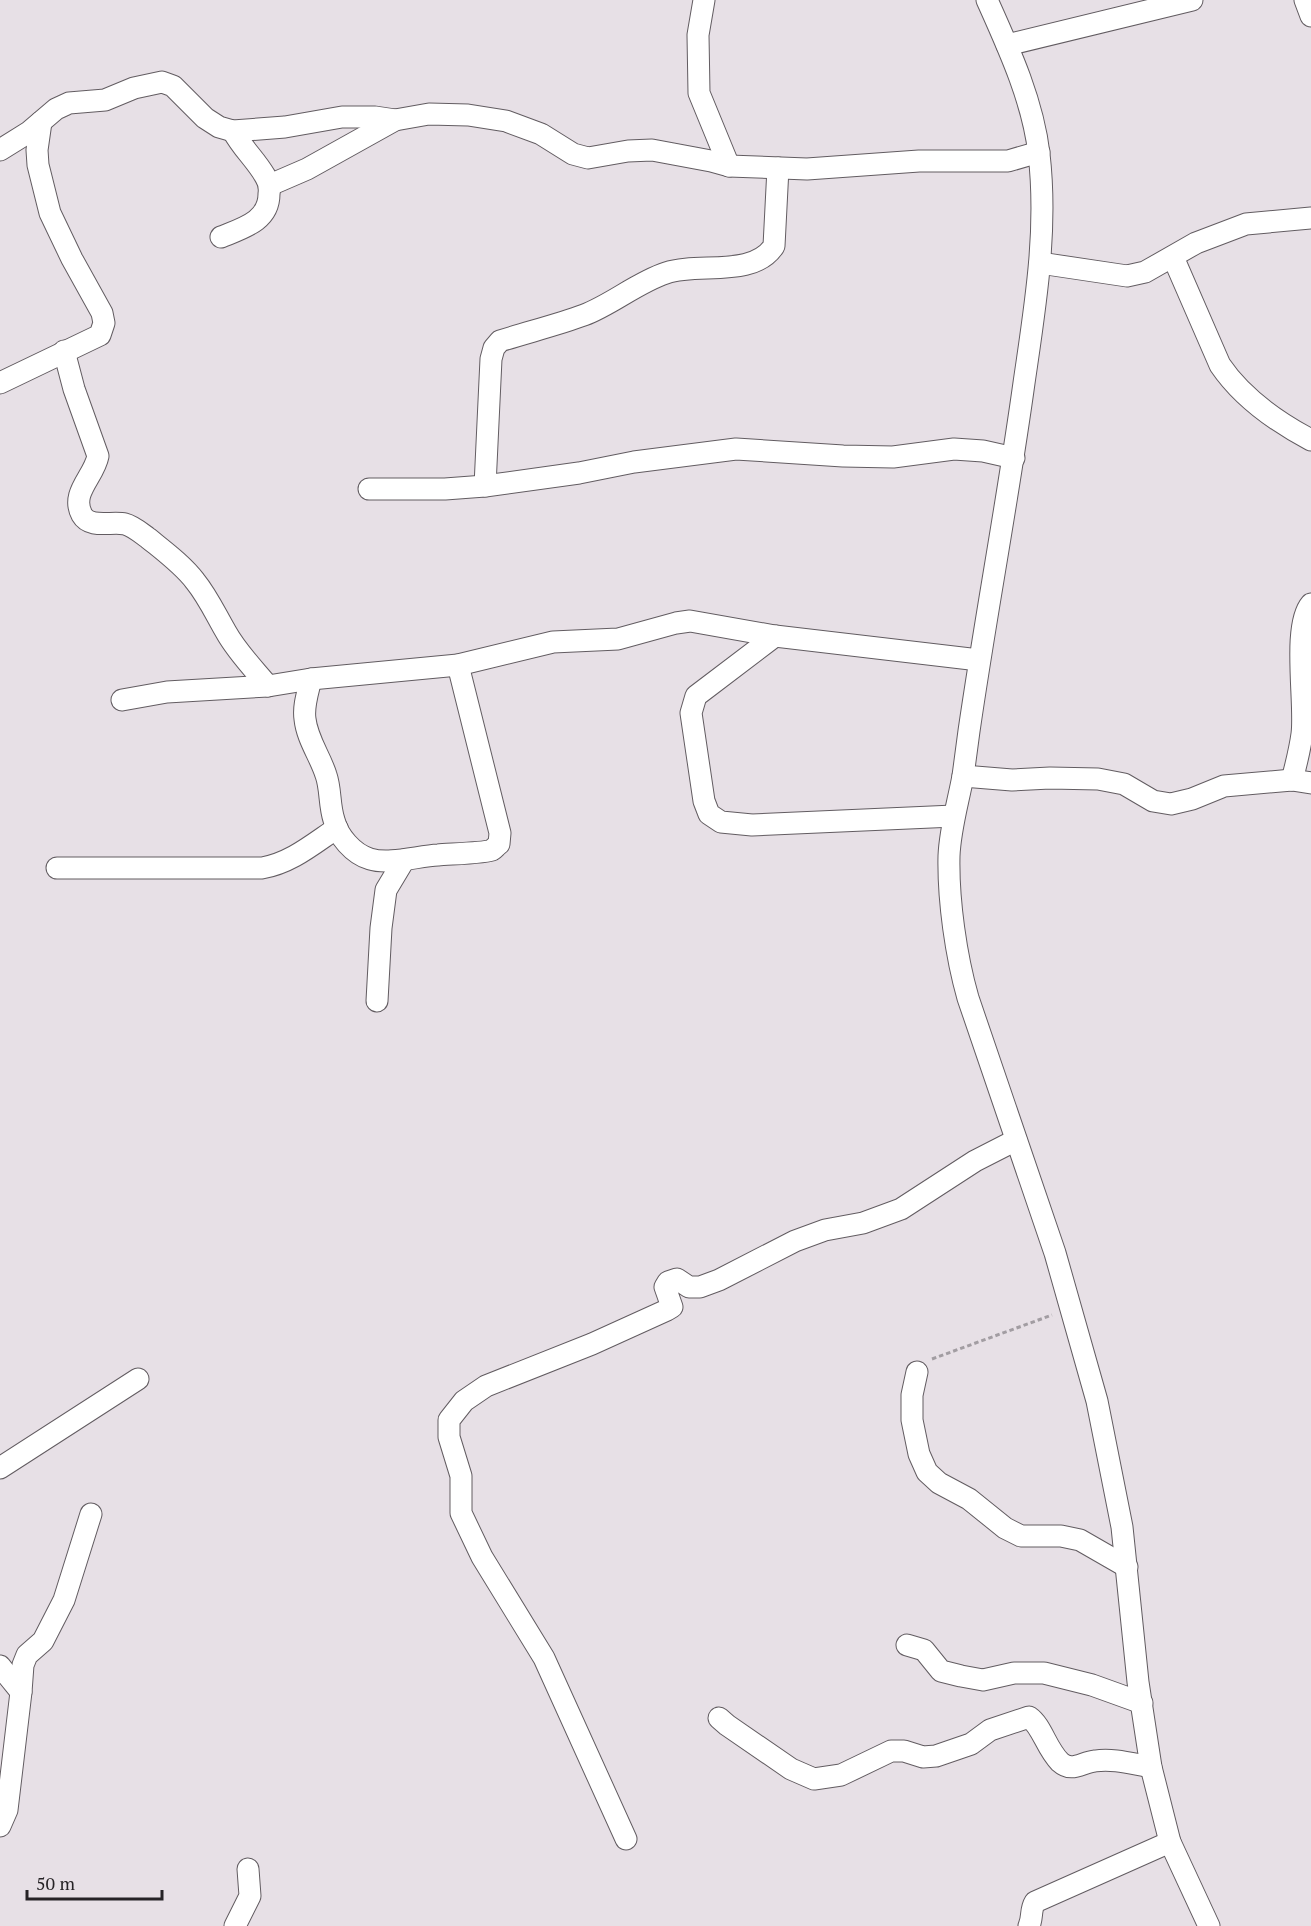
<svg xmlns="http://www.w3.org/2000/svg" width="1311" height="1926" viewBox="0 0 1311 1926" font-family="'PT Serif',serif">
<rect width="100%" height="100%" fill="#e7e0e6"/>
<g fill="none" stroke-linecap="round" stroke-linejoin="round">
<defs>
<g id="minor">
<polyline points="704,0 698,35 699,93 729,166"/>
<path d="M987,0C1009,49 1033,101 1039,154C1048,231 1035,307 1024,383C1008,499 986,614 969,731C967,746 965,761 963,776C958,803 950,829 949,856C948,900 956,956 968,998L1055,1253L1097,1401L1122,1527L1138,1682L1151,1767L1170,1842L1209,1926"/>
<polyline points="1305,0 1311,16"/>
<polyline points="1007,45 1192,0"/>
<polyline points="0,150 29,132 56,109 69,103 105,100 134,88 162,82 173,86 205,118 219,127 233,131 285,127 342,117 375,117 395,120"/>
<polyline points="270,185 307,169 395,120 429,114 468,115 506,121 541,134 573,154 588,158 628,151 652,150 711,161 729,166 807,169 919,161 1008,161 1039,152"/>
<path d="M221,237C243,228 269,221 269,194C270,187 269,182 265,176C256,160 242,148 233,131"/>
<path d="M1173,257L1220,365C1241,396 1277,422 1311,440"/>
<polyline points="1040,263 1127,276 1145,272 1196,243 1246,224 1311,218"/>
<path d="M64,351L74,389L98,456C94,477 70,493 82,515C90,529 112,521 125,524C133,526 141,533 148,538C164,551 183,565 195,581C208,597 216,615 226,632C237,652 254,669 268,686"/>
<polyline points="0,383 100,335 104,323 102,313 72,259 50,213 38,165 37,150 41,122"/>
<path d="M485,486L491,359L494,348L500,341C528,332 557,325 584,315C611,305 638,282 666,273C699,262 753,278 774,246L778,168"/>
<polyline points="369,489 445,489 485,486 579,473 634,462 736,449 843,456 893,457 954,449 983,451 1014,458"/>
<polyline points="775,636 696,696 691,713 704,801 709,814 721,822 752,825 954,816"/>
<path d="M311,679C308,692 303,706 305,719C307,739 320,756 326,775C331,789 329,805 334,820C338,836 353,854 370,859C389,865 418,856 438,855C448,854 486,853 492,850C495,848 496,846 499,844L500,833L458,665"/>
<polyline points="122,700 167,692 268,686 311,679 458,665 553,642 618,639 676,623 690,621 775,636 979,660"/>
<polyline points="963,776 1012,780 1050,778 1098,779 1124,784 1153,801 1171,804 1192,799 1224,786 1292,780 1311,783"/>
<path d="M1292,780C1296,765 1300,749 1302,734C1306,704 1292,626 1311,604"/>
<path d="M57,868H262C291,863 313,844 337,828"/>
<polyline points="377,1001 381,928 386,890 404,860"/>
<polyline points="917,1372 912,1395 912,1420 919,1454 927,1472 939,1483 969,1499 1005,1528 1021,1536 1061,1536 1080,1540 1127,1567"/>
<polyline points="0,1468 138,1379"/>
<polyline points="907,1645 924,1650 941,1671 961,1676 983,1680 1014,1673 1044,1673 1092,1685 1142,1703"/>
<polyline points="0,1666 21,1692"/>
<path d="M719,1718L727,1725L791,1769L814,1779L841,1775L891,1751H904L923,1757L936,1756L971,1744L990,1730L1029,1717C1042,1726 1046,1748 1060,1762C1072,1773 1082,1762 1095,1761C1113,1758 1133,1764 1151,1767"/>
<polyline points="0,1826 7,1810 21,1692 23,1665 27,1655 43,1641 64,1600 91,1514"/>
<polyline points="626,1839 544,1658 482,1557 461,1513 461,1476 449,1437 449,1420 464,1401 486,1386 592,1344 667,1310 672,1307 665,1287 668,1282 677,1279 689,1287 700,1287 719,1280 795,1241 825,1230 863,1223 901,1209 975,1161 1016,1140"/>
<polyline points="235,1926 250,1896 248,1869"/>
<path d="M1029,1926C1033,1917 1030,1910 1035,1902L1170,1842"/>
</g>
</defs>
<use href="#minor" stroke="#625c61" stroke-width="23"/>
<polyline stroke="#a29da2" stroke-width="3" stroke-dasharray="4.5 3" stroke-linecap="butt" points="932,1359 1052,1315"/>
<use href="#minor" stroke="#fff" stroke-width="21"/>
</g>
<path d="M27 1890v9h135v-9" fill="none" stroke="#262326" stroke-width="3"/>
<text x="36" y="1890" font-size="18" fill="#262326" stroke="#e7e0e6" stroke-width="4.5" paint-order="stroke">50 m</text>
</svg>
